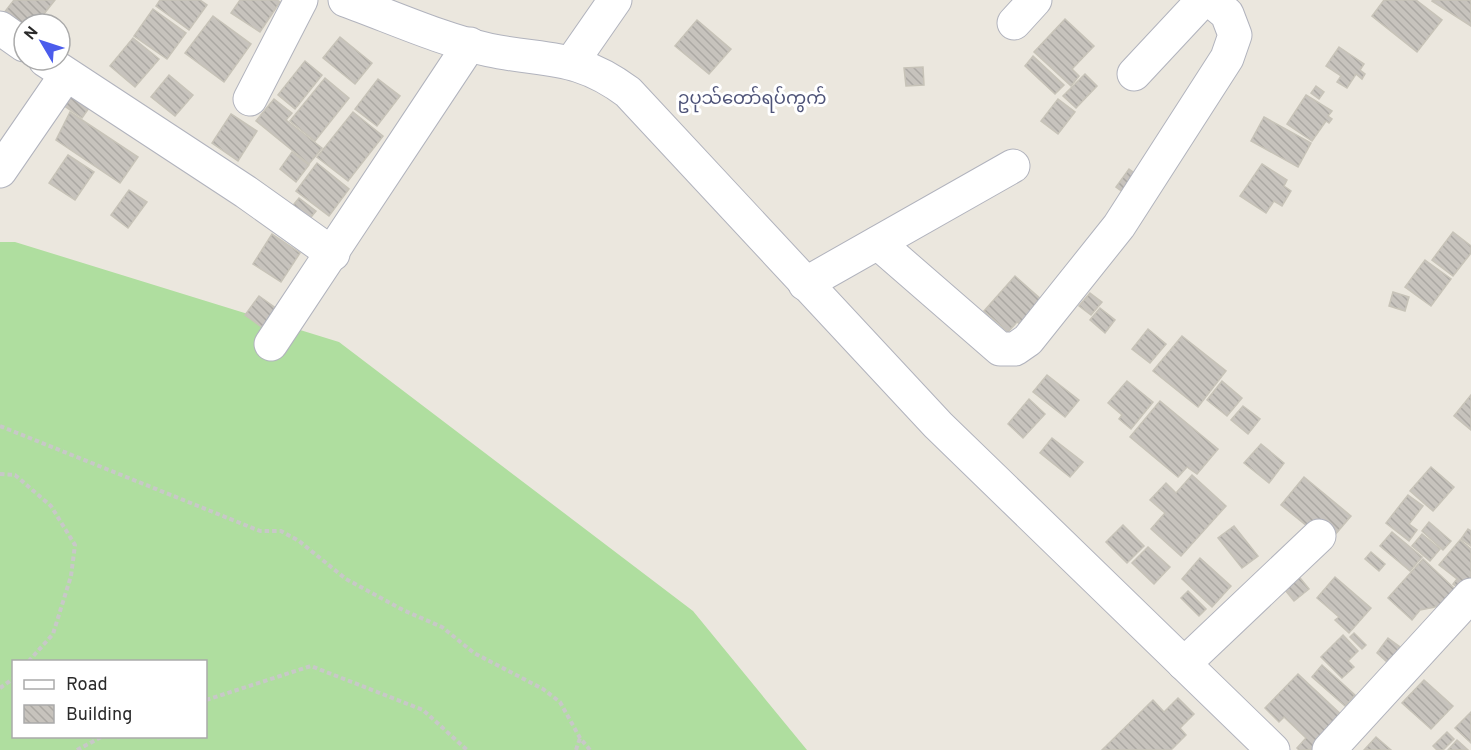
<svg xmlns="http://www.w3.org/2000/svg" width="1471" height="750" viewBox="0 0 1471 750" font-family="Overpass,'Noto Sans Myanmar',sans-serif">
<defs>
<pattern id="building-back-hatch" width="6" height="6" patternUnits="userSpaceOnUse" patternTransform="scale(1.5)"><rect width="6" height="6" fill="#c7c3bd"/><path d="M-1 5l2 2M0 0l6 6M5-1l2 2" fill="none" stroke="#aba8a3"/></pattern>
</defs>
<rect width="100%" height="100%" fill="#ebe7de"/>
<path fill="#afde9f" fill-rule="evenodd" d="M0,242H15L339,342L693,611L807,750H0ZM14,662H206V736H14Z"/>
<g fill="url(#building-back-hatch)" stroke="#c7c3b8" stroke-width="1.5">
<polygon points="14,0 55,0 36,24 24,24 24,30 3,14"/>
<polygon points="160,0 200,0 207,5 189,30 156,6"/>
<polygon points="240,0 277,0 280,2 260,32 231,13"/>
<polygon points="1384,0 1416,0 1442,20 1417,52 1372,16"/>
<polygon points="1471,0 1471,26 1432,1 1433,0"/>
<polygon points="153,9 186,33 167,59 134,36"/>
<polygon points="213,16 251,44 224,82 185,53"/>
<polygon points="1065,19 1094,46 1072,69 1079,76 1071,86 1034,52"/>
<polygon points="697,20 731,49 709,74 675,46"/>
<polygon points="340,37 372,63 355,84 323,58"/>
<polygon points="133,38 159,59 135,87 110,66"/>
<polygon points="1339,47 1364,64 1360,70 1365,74 1362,79 1356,74 1347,88 1337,82 1341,76 1326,66"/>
<polygon points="1033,56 1064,85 1055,94 1025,66"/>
<polygon points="305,61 322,75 295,109 278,95"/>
<polygon points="923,67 924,85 906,86 904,68"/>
<polygon points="1085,74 1097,86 1076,108 1063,96"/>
<polygon points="169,75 193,95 175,116 151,97"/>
<polygon points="325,78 349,98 315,141 290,121"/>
<polygon points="378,79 400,96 377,126 355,109"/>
<polygon points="73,83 96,98 82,118 60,103"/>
<polygon points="1316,86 1324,92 1319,99 1311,93"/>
<polygon points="1306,95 1332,111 1328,116 1332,119 1329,123 1326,121 1312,141 1287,124"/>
<polygon points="274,99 292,113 286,120 322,148 309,164 256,121"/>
<polygon points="1058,99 1075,112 1058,134 1041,121"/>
<polygon points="70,112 138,157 120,183 56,140"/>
<polygon points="353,112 383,136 348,181 317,157"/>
<polygon points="231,114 257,131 238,161 212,143"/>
<polygon points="1264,117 1311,143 1298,167 1251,141"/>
<polygon points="292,152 309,165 296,182 280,169"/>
<polygon points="68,155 94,172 75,200 49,183"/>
<polygon points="317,163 349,189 329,216 296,191"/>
<polygon points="1262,164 1287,180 1284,186 1291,191 1282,206 1274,201 1266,213 1240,196"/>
<polygon points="1129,169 1144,180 1131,198 1116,187"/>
<polygon points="129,190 147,202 128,228 111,215"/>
<polygon points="299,198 316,211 307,222 290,209"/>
<polygon points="1453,232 1471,246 1471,253 1453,276 1432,260"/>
<polygon points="272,234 300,253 281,282 253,264"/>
<polygon points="1425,260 1451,279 1431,306 1405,287"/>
<polygon points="1015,276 1042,300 1021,325 1017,322 1008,332 984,311"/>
<polygon points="1393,292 1409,297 1405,311 1389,306"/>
<polygon points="1090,293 1102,302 1091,315 1079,306"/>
<polygon points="259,296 277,309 263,328 245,315"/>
<polygon points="1100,308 1115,320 1105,333 1090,320"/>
<polygon points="1148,329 1166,344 1150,363 1132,349"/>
<polygon points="1182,336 1226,371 1198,407 1153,371"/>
<polygon points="1047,375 1079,400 1065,417 1033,392"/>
<polygon points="1127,381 1153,402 1131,429 1119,419 1122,415 1108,403"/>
<polygon points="1222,381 1242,398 1227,416 1207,400"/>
<polygon points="1471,395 1471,430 1454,416"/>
<polygon points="1029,399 1045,414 1023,438 1008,424"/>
<polygon points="1160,401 1218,449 1197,474 1187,467 1178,477 1130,437"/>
<polygon points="1243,406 1260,419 1248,434 1231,420"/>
<polygon points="1052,438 1083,462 1070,477 1040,453"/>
<polygon points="1261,444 1284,463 1269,483 1244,463"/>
<polygon points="1431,467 1454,487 1433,511 1410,491"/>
<polygon points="1192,475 1226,506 1181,556 1151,529 1165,513 1150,500 1166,483 1176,493"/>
<polygon points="1304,477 1351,516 1328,543 1281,505"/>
<polygon points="1408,495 1423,506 1409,524 1417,530 1409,541 1386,523"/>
<polygon points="1429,522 1451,541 1443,550 1422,531"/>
<polygon points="1123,525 1144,546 1127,563 1106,542"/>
<polygon points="1234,526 1258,556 1242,568 1218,538"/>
<polygon points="1468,529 1471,531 1471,546 1461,539"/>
<polygon points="1392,532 1422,557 1410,571 1380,546"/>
<polygon points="1422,534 1440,549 1430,561 1412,546"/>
<polygon points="1460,540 1471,549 1471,577 1461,590 1453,584 1457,579 1439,565"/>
<polygon points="1148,547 1170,567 1154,584 1132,563"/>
<polygon points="1371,552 1385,564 1379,571 1365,559"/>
<polygon points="1200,558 1231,586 1212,607 1182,579"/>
<polygon points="1423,559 1455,589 1440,606 1420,610 1412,620 1388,598"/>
<polygon points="1296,573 1309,589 1294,601 1281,585"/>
<polygon points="1335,577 1371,608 1349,633 1335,620 1339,617 1317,598"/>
<polygon points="1188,591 1206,609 1199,616 1181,598"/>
<polygon points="1354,633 1366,645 1362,649 1350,637"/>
<polygon points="1343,635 1358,651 1348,661 1354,667 1342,678 1321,657"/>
<polygon points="1388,638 1400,647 1388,663 1377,653"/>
<polygon points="1322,665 1355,695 1345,706 1312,677"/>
<polygon points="1298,674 1346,719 1317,750 1299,750 1297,748 1306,738 1284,717 1279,722 1265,708"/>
<polygon points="1424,680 1453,706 1431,729 1402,703"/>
<polygon points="1178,698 1194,714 1180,728 1186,735 1171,750 1102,750 1153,700 1164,712"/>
<polygon points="1471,712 1471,743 1455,728"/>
<polygon points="1447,732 1454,739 1443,750 1437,750 1433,746"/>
<polygon points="1376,737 1391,750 1364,750"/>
<polygon points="1457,740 1468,750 1448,750"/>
</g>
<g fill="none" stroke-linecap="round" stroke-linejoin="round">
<defs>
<g id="minor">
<path d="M345,0C392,17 440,39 489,50C547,62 577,54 628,92L938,425L1273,750"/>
<polyline points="1014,23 1035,0"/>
<polyline points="0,28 24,45"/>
<polyline points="45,60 246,192 333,254"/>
<polyline points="572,62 615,0"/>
<polyline points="1134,74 1203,0"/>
<polyline points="250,99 301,0"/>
<polyline points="0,171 66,75"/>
<polyline points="878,243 1000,349 1015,349 1028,340 1119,226 1227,58 1235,35 1227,14 1210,0"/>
<polyline points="805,284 1013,166"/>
<polyline points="271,344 470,44"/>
<polyline points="1184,664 1319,536"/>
<polyline points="1329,750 1471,595"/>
</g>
</defs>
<use href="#minor" stroke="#b1b3bd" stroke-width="35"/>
<g stroke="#c8c8c8" stroke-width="4" stroke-dasharray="4.5 3" stroke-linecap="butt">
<polyline points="0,426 260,531 281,531 299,541 346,579 403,610 442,627 474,653 543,689 560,702 580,738 590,750"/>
<polyline points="0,474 15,475 51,506 75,545 71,576 53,634 28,662"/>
<polyline points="0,688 14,678"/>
<polyline points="206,700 311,666 423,710 467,750"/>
<polyline points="77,750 103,736"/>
<polyline points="576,750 580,738"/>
</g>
<use href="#minor" stroke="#fff" stroke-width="33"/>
</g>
<g text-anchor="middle" stroke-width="6" stroke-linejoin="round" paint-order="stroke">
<g font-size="18" fill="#4e5378" stroke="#fff">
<text x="752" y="104">ဥပုသ်တော်ရပ်ကွက်</text>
</g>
</g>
<rect x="12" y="660" width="195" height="78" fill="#ffffff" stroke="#aaaaaa" stroke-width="1.5"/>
<rect x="24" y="680" width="30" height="9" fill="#ffffff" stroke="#aaaaaa" stroke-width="1.5"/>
<text x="66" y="690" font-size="18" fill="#2b2b2b">Road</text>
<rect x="24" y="705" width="30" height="18" fill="url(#building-back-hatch)" stroke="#aaaaaa" stroke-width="1.5"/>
<text x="66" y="720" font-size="18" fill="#2b2b2b">Building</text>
<g transform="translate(42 42) rotate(309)"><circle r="28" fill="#ffffff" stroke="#aaaaaa" stroke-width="1.5"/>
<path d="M0-4.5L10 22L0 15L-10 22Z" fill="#4b5cec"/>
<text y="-9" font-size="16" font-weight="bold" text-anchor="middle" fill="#2b2b2b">N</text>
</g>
</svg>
